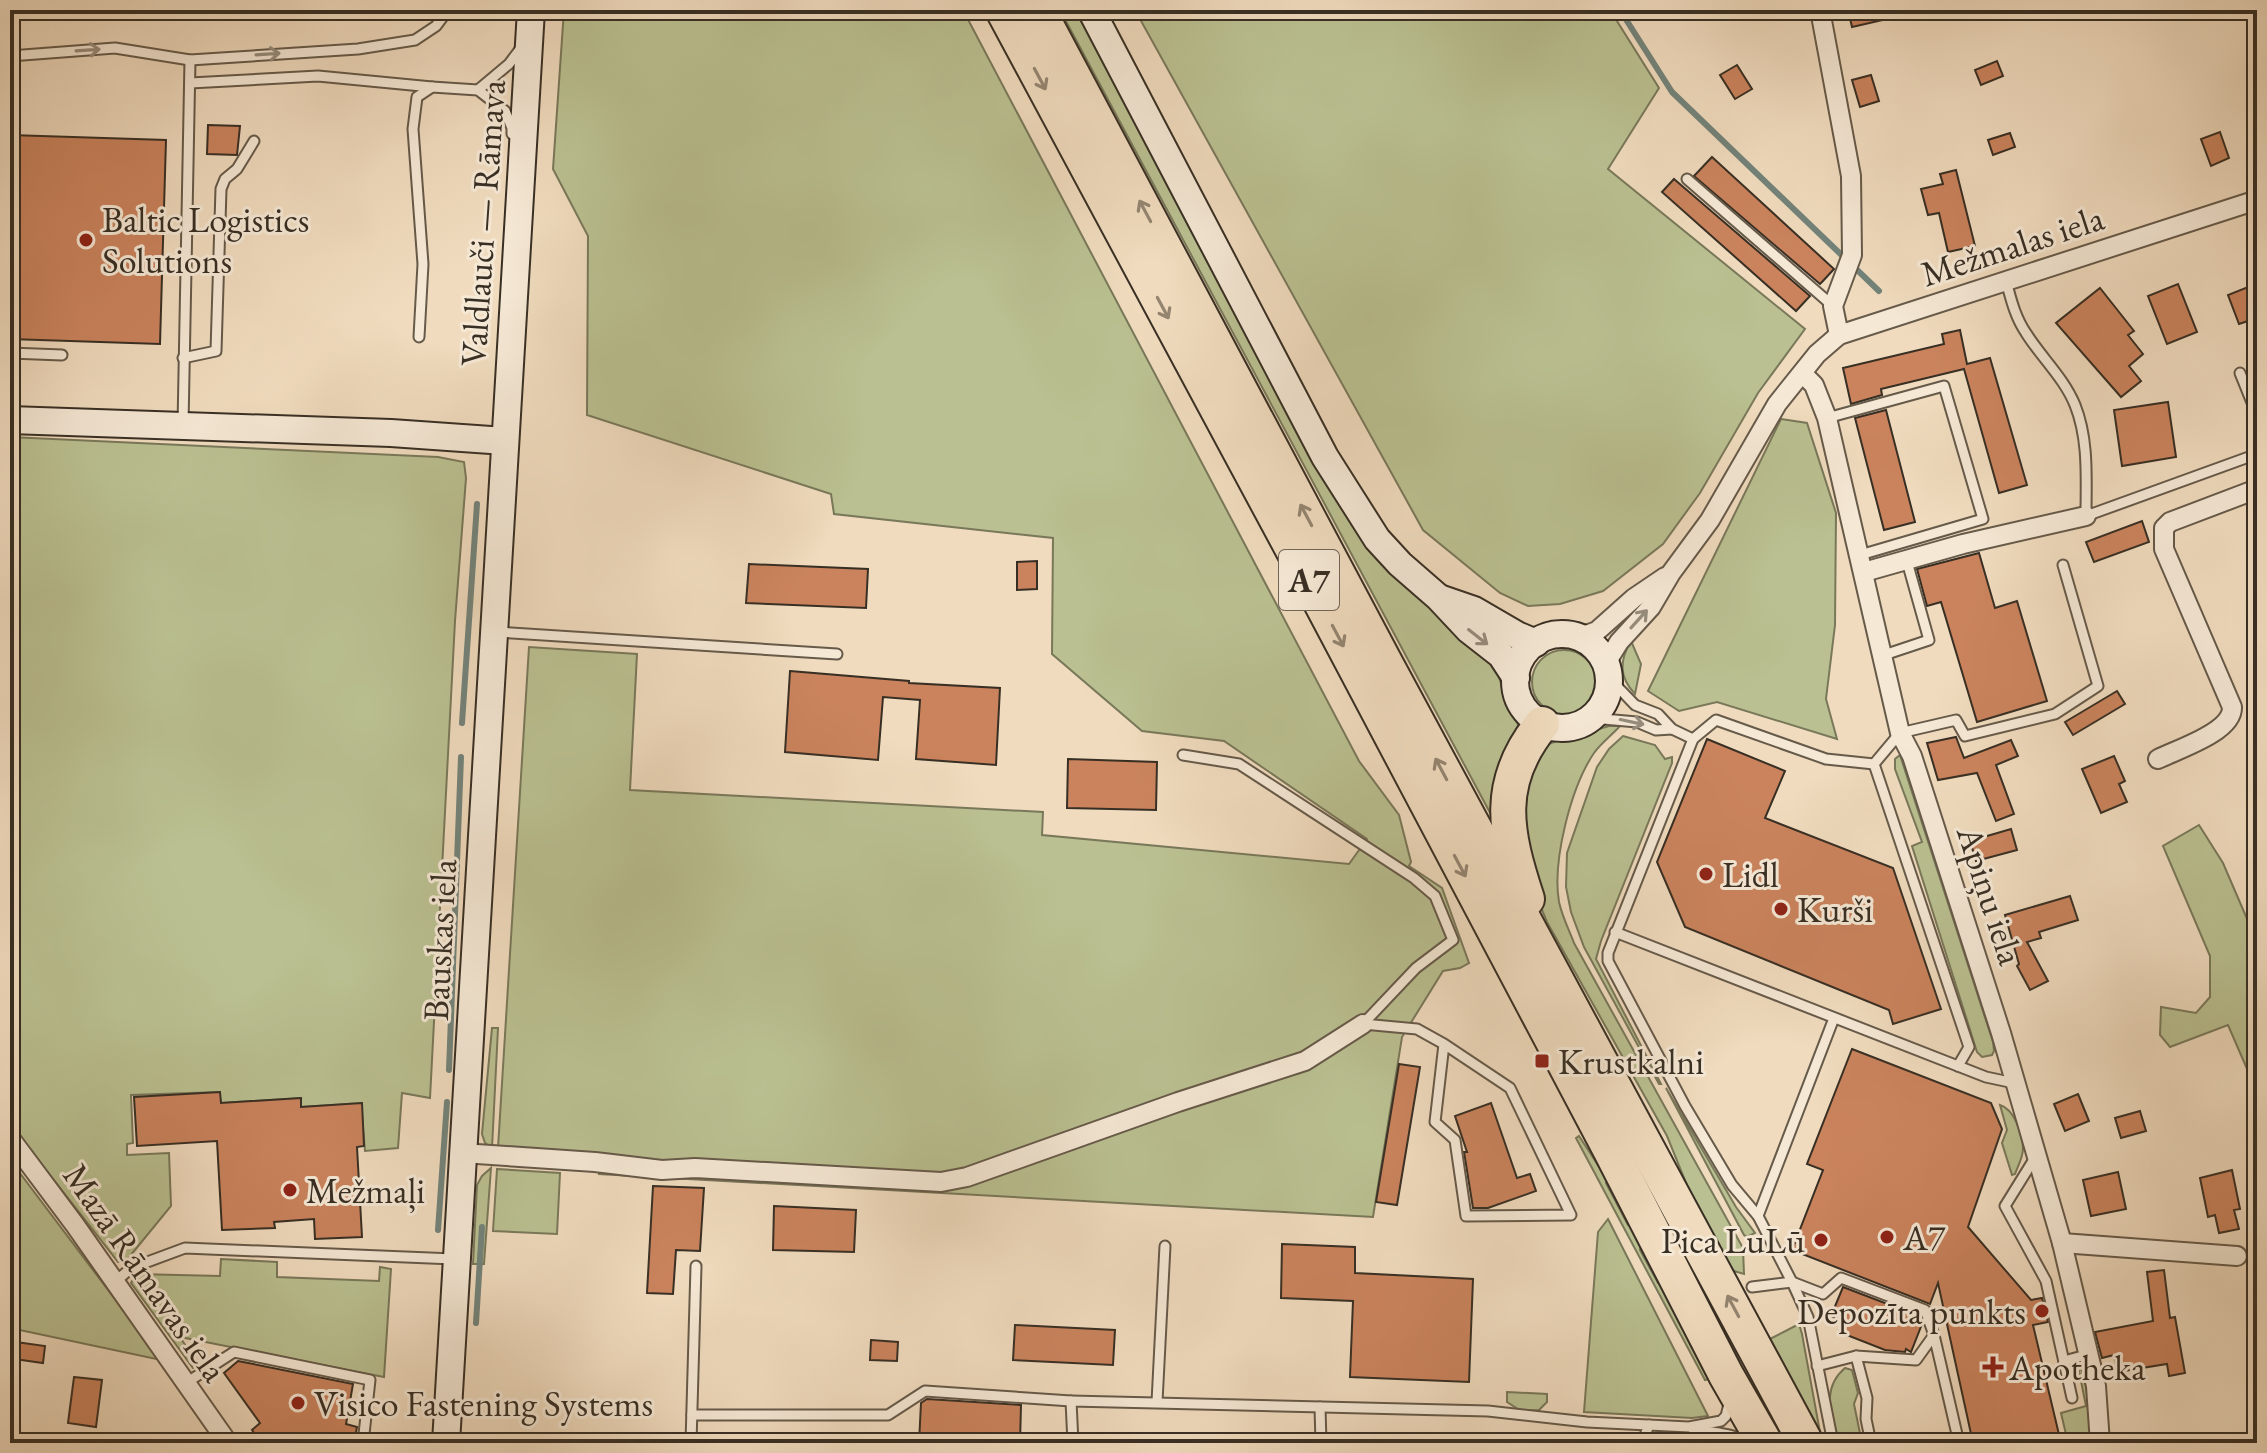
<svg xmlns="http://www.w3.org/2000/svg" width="2267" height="1453" viewBox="0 0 2267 1453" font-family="'EB Garamond',serif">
<rect width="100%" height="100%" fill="#f0dbbe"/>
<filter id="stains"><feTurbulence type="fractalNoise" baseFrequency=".0025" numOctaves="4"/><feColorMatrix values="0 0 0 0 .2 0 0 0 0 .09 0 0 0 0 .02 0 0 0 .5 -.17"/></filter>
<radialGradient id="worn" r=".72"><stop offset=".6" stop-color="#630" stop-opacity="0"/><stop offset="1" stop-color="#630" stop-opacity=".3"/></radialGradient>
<g fill="#bac091" stroke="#79785a" stroke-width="2">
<polygon points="564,10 963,10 1359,761 1399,815 1411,862 1409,866 1442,888 1469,963 1460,968 1443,971 1402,1037 1373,1217 599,1174 600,1156 498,1148 529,647 637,654 630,790 1043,812 1042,835 1349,864 1367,839 1224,741 1142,731 1052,654 1053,538 834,514 831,494 587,415 588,236 553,169"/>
<polygon points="1060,10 1078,10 1356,529 1497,669 1507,706 1519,726 1513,736 1495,822"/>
<polygon points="1135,10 1610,10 1659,88 1608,169 1805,329 1758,393 1700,493 1663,544 1603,591 1560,604 1528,606 1500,593 1423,530"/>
<polygon points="1781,419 1807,423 1836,513 1835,625 1826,699 1837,739 1717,702 1679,711 1648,691"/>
<polygon points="10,437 438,457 464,462 466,478 455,621 430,1098 402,1093 398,1148 365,1151 361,1103 301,1107 300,1098 221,1103 219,1092 131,1095 133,1143 127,1144 127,1155 169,1153 171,1206 126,1261 118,1262 10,1124"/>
<path d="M1631,641L1641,664L1635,694C1619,677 1619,661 1631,641Z"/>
<circle cx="1564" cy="682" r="32"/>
<path d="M1609,726H1620C1612,735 1601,743 1594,753C1571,787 1552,861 1559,902C1562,916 1569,930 1574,943L1743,1248L1744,1274L1734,1271L1725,1261L1693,1200L1667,1136L1547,922L1532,886L1524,850L1525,767L1541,748L1551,743Z"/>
<polygon points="1623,736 1655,745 1665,759 1672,757 1672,763 1601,941 1596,959 1661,1084 1659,1084 1584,947 1571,912 1566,887 1567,853 1597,767 1609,749"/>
<polygon points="1900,755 1993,1042 1994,1051 1992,1055 1982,1057 1977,1052 1912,846 1922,842 1895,769 1895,759"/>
<polygon points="2199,825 2223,863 2257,942 2257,1092 2228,1025 2170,1047 2160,1035 2161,1007 2196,1013 2210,997 2210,956 2163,846"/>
<polygon points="492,1028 498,1028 492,1148 485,1143 482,1134"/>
<polygon points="1666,1088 1736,1207 1755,1233 1747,1237 1744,1235"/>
<path d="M2000,1105C2014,1109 2023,1134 2023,1149C2023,1157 2018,1166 2015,1174L2012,1175L2002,1143L2007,1130Z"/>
<polygon points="1579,1136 1607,1179 1606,1183 1628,1225 1632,1224 1642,1241 1640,1250 1658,1283 1664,1283 1713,1378 1705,1380 1576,1138"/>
<polygon points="10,1160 161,1360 10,1328"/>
<polygon points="491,1168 484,1264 473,1264 477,1185 482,1176"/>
<polygon points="497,1169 560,1173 557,1234 493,1231"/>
<polygon points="1608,1219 1708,1416 1692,1418 1584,1412 1598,1232"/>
<polygon points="221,1259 277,1262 277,1277 379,1281 380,1267 391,1269 384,1377 180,1337 200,1368 193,1368 131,1283 136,1274 220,1276"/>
<polygon points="1799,1324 1802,1334 1822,1443 1764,1342"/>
<polygon points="2083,1366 2093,1437 2089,1443 2068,1443 2061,1413 2086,1406 2079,1371"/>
<path d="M1845,1368L1852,1370L1858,1393L1854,1404L1862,1443H1836C1831,1416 1821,1388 1845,1368Z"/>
<polygon points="1507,1392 1547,1394 1547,1402 1539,1410 1521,1411 1507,1402"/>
</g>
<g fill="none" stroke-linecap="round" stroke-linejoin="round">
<g stroke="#73837a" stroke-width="6">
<polyline points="1620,10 1672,92 1879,291"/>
<polyline points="462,723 477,504"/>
<polyline points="449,1070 461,757"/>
<polyline points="438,1230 447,1102"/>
<polyline points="476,1323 482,1227"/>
</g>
</g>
<g fill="#ca835d" stroke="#382f24" stroke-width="2">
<polygon points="1848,10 1899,10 1900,16 1852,27"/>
<polygon points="1997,61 2003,76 1981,85 1975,70"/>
<polygon points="1737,65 1752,89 1735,99 1720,75"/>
<polygon points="1871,75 1879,101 1860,107 1852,80"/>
<polygon points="208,125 240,126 237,155 207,154"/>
<polygon points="2220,132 2229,158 2211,166 2201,139"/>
<polygon points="2010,133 2015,147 1993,155 1988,140"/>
<polygon points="10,135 166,140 160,344 10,339"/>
<polygon points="1712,157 1834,269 1822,282 1820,284 1694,176"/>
<polygon points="1956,170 1975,246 1948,252 1939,213 1928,215 1921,189 1943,184 1940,174"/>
<polygon points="1674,179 1810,296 1796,311 1662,192"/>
<polygon points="2178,284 2197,332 2167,344 2148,296"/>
<polygon points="2248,287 2257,318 2239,324 2228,295"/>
<polygon points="2100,288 2134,331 2128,335 2143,354 2129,366 2141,381 2121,397 2056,323"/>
<polygon points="1960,330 1967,364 1990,358 2027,485 1999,493 1964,369 1881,389 1882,395 1851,404 1843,368 1944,344 1942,334"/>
<polygon points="2168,402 2176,457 2122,466 2114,410"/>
<polygon points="1886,410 1915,522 1884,530 1855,418"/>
<polygon points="2142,521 2149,542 2094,562 2086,542"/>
<polygon points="1979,553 1995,608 2017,601 2047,701 1977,722 1941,602 1927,606 1917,569"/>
<polygon points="1037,561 1037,589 1017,590 1017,562"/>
<polygon points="749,564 868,569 866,608 746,603"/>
<polygon points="790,671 909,681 909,683 1000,688 996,765 916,759 920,700 883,697 878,760 785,752"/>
<polygon points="2117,691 2125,704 2073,735 2065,722"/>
<polygon points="1956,737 1964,758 2011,740 2018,756 1996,765 2014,814 1996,821 1977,773 1938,780 1927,743"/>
<polygon points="1707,739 1785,771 1765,818 1893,868 1941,1009 1893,1024 1889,1010 1685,927 1657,862"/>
<polygon points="2114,756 2125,781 2119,784 2127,802 2101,813 2082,769"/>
<polygon points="1068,759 1157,762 1156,810 1067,808"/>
<polygon points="2011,829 2017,850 1976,861 1970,841"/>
<polygon points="2070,896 2078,920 2039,932 2041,938 2027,942 2048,981 2030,990 2017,966 2019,964 2005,915"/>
<polygon points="1852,1049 1991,1103 2002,1129 1968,1227 2031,1300 2042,1298 2048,1322 2033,1325 2061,1443 1973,1443 1938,1283 1930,1304 1792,1250 1823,1170 1807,1164"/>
<polygon points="1399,1064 1420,1067 1397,1205 1376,1202"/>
<polygon points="220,1092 221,1103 301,1098 301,1107 362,1103 364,1146 357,1147 362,1237 315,1239 314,1219 274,1222 275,1228 222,1230 217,1141 137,1146 134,1097"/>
<polygon points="2078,1094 2089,1121 2065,1131 2054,1104"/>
<polygon points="1491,1103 1517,1178 1530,1174 1536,1191 1488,1208 1473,1208 1464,1152 1467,1152 1455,1116"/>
<polygon points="2140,1111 2146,1131 2121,1138 2115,1118"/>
<polygon points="2232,1170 2240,1209 2234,1210 2239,1229 2219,1233 2215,1215 2208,1217 2200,1178"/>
<polygon points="2118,1172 2126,1209 2091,1216 2083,1180"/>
<polygon points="653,1186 704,1188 700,1251 676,1250 673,1294 647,1293"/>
<polygon points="774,1206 856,1210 854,1252 773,1250"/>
<polygon points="1282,1244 1355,1247 1355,1273 1473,1279 1469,1382 1350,1377 1353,1301 1281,1298"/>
<polygon points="2164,1270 2170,1318 2175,1317 2185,1373 2169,1376 2167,1364 2117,1372 2114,1355 2102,1358 2095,1332 2153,1321 2147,1272"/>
<polygon points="1843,1287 1919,1316 1922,1324 1911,1352 1906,1349 1905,1352 1885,1350 1839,1332 1843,1321 1831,1316"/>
<polygon points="1015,1325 1115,1330 1113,1365 1013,1360"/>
<polygon points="871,1340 898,1342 897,1361 870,1360"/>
<polygon points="16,1342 45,1346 43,1363 14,1359"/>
<polygon points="238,1361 353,1384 346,1424 357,1427 354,1443 261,1443 252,1430 260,1423 224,1373"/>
<polygon points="74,1377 102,1380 96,1427 68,1423"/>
<polygon points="927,1399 1021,1405 1020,1443 919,1443 921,1403"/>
</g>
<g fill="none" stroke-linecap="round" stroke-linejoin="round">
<defs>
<g id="lane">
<polyline points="10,56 115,48 190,60 358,49 415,40 436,26 448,10"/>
<polyline points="190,83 318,76 432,87"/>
<polyline points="478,90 509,64 521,48"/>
<polyline points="1687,179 1833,306"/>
<path d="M2006,281C2011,299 2015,317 2026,333C2041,357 2064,378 2075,405C2089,440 2086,479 2086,516L2257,454"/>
<polyline points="419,337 423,264 413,129 417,97 432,87 478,90 505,111 512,128 512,134"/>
<polyline points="10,353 62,355"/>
<polyline points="183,358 216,351 221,189 225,179 237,169 254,141"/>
<polyline points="2240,373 2257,415"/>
<polyline points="1827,418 1944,386 1983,519 1860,555"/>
<polyline points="183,425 190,60"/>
<polyline points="497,632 837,654"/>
<polyline points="1884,655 1929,640 1906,558"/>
<polyline points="1610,679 1635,705 1658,714 1672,729 1693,739"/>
<polyline points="1592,718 1637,722 1656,730 1672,729"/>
<polyline points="1183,755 1239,764 1414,878 1435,896 1453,940 1416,968 1363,1024"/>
<polyline points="1874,764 1969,1047 1958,1066"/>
<polyline points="1615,932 1986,1077 2014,1083"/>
<polyline points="1363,1024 1417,1029 1444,1044 1435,1122 1455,1140 1466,1216 1571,1215 1510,1088 1444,1044"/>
<polyline points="2036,1156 2005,1206 2046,1281 2072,1398"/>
<polyline points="1758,1216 1834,1018"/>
<polyline points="115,1282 131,1268 185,1248 454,1259"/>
<polyline points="1752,1287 1792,1282 1823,1294 1841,1278 1925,1310 1934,1335 1959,1443"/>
<polyline points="1856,1356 1867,1398 1866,1419 1871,1443"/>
<polyline points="2064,1361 2090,1354"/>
<polyline points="1817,1366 1856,1356 1916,1360 1934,1335"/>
<polyline points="186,1383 234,1352 370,1380 363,1443"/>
<polyline points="1157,1402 1165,1246"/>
<polyline points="1320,1407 1321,1443"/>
<polyline points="692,1415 888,1415 925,1391 1071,1401"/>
<path d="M1692,1428C1712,1434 1730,1431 1747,1443"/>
<polyline points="691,1443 696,1266"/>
<polyline points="1073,1443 1071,1401 1488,1411 1587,1422 1689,1427 1721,1421 1726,1416 1730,1400"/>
<polyline points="1642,1443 1649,1425"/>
<polyline points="1833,1443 1808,1317 1792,1282 1758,1216 1732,1185 1685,1106 1608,961 1608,953 1693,739 1716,720 1826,759 1874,764 1900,733 1956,720 1965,736 2055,714 2098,686 2063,565"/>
</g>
<g id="street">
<polyline points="1820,10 1851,176 1852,255 1833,306 1839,335"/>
<polyline points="1803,374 1814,385 1827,418 1900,733 1912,756 2001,1033 2062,1243 2096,1386 2100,1443"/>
<polyline points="1864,572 1963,544 2086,516"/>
<polyline points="1580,637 1597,631 1634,598 1665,577"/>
<polyline points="1606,663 1619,642 1651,607 1671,573 1710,520 1777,404 1817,354 1839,335 2257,200"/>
<path d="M2158,759C2178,749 2233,732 2232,707L2164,549V528L2170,522L2257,489"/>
<polyline points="10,1138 75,1225 228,1443"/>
<polyline points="462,1153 595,1162 662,1170 695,1168 941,1182 967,1177 1178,1102 1305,1061 1363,1024"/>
<polyline points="2062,1243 2237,1256"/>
</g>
<g id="secondary">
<polyline points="1091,10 1325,457 1377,539 1400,564 1439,598 1469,630 1501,655 1516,678"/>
<polyline points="10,420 391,433 505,441"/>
<polyline points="1442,599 1474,610 1517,635 1536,643"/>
<circle cx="1562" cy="681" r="47"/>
<polyline points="446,1443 531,10"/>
</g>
<g id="highway">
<polyline points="1003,10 1298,559 1611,1151 1726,1375 1765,1443"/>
<path d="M1038,10C1292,489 1546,967 1806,1443"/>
<path d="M1527,899C1505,832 1494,783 1542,724"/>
</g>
</defs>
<use href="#lane" stroke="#665a4a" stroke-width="13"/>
<use href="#street" stroke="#665a4a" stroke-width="22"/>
<use href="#secondary" stroke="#382f24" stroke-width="30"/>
<use href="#highway" stroke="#382f24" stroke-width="38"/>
<use href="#lane" stroke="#f5e8d5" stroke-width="9"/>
<use href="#street" stroke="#f5e8d5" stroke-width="18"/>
<use href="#secondary" stroke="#f5e8d5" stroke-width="26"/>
<use href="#highway" stroke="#f0dbbe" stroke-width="34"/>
</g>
<defs><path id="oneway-shaft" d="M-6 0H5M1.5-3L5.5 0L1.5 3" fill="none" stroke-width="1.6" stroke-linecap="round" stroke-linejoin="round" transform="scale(2)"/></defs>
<g stroke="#968c7c">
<use href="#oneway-shaft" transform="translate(88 50) rotate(-4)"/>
<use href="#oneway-shaft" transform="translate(268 54) rotate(-4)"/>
<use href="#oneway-shaft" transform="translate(1639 619) rotate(-48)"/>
<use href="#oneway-shaft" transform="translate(1478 637) rotate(38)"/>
<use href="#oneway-shaft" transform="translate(1632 722) rotate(12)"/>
</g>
<g stroke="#948571">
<use href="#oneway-shaft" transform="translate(1040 79) rotate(62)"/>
<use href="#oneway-shaft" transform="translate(1145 211) rotate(-118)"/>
<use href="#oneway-shaft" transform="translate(1163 308) rotate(62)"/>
<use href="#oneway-shaft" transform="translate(1306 515) rotate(-118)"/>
<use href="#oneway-shaft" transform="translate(1338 636) rotate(62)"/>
<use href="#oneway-shaft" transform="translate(1441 769) rotate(-118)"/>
<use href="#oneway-shaft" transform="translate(1460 866) rotate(62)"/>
<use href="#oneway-shaft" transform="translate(1733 1306) rotate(-118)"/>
</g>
<g fill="#8f2418" stroke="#f5e8d5" stroke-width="3">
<circle cx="86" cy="240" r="8"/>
<circle cx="1706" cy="874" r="8"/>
<circle cx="1781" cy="909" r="8"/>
<rect x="1534" y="1053" width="16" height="16" rx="4"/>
<circle cx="290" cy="1190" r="8"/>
<circle cx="1887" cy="1237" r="8"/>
<circle cx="1821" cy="1240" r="8"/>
<circle cx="2042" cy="1311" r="8"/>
<path d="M1989 1355h8v8h8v8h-8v8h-8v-8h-8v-8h8z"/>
<circle cx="298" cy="1403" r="8"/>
</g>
<g text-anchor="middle" stroke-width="6" stroke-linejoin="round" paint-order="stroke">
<rect fill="#f5e8d5" stroke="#716659" stroke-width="2" x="1279" y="550" width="60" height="60" rx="6"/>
<g font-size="34" font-weight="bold" fill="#382f24">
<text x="1309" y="592">A7</text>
</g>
<g font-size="36" fill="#382f24" stroke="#f5e8d5" text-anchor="start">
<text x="102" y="232">Baltic Logistics<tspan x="102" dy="41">Solutions</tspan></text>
<text x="1722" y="887">Lidl</text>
<text x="1797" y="922">Kurši</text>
<text x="1558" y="1074">Krustkalni</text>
<text x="306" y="1203">Mežmaļi</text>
<text x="1903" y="1250">A7</text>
<text x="1805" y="1253" text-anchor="end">Pica LuLū</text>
<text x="2026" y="1324" text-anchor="end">Depozīta punkts</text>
<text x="2009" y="1380">Apotheka</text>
<text x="314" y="1416">Visico Fastening Systems</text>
</g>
<g font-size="36" fill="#382f24" stroke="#f5e8d5">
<text transform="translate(482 223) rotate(-86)" y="13">Valdlauči — Rāmava</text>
<text transform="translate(2012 245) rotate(-18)" y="13">Mežmalas iela</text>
<text transform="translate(1991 895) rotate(72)" y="13">Apiņu iela</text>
<text transform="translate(439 940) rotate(-87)" y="13">Bauskas iela</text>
<text transform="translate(146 1272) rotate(55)" y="13">Mazā Rāmavas iela</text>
</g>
</g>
<rect width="2267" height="1453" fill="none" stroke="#f0dbbe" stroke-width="40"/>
<rect x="12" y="12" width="2243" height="1429" fill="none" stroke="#382f24" stroke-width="4"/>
<rect x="20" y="20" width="2227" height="1413" fill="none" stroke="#382f24" stroke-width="2"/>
<rect width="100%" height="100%" filter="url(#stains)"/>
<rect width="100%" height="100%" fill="url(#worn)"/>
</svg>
